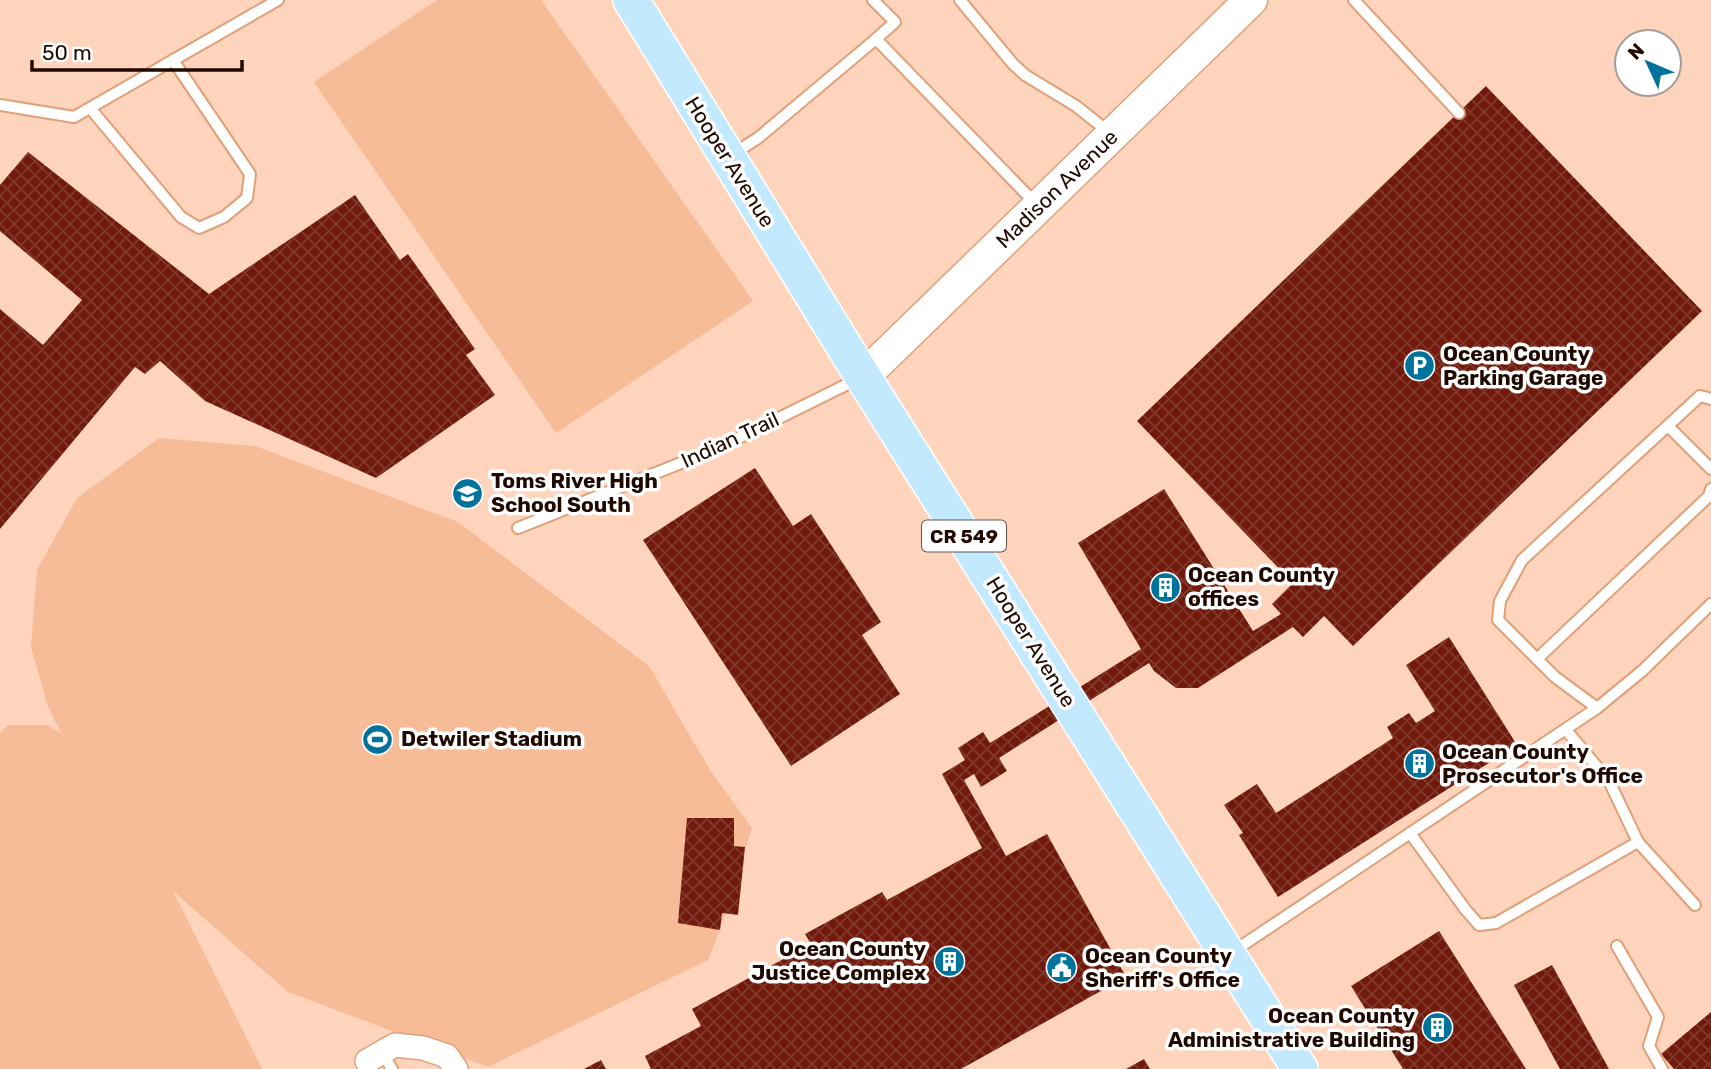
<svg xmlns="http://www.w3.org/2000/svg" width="1711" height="1069" viewBox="0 0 1711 1069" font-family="Rubik,sans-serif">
<defs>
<pattern id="building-cross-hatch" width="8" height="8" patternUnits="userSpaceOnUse" patternTransform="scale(1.75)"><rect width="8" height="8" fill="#711a0b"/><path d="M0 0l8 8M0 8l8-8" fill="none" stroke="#80392c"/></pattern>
</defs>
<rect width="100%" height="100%" fill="#fed4bc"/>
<g fill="#f6bb97">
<polygon points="437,0 541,0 753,301 556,433 314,82"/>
<polygon points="159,438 255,446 458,522 649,666 710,770 752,828 720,930 708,960 488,1067 288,992 173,891 262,1069 0,1069 0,733 8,725 47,725 61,733 48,707 31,647 37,570 77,498"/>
</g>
<g fill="url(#building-cross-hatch)">
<polygon points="1486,86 1702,311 1353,646 1324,616 1303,637 1293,627 1198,688 1176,688 1154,671 1149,663 999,758 1007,771 981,787 974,774 964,780 1006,856 1047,834 1126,977 961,1069 651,1069 645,1056 701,1026 692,1009 811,944 805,934 882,892 887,900 982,848 942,774 965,760 958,748 983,732 990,743 1141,649 1078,543 1164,489 1253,631 1281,614 1272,604 1293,583 1137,421"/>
<polygon points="28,152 209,294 355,195 400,260 408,254 475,349 466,355 495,395 376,478 205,401 160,361 145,374 135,367 0,529 0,309 43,345 82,300 0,231 0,185"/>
<polygon points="755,468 793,526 811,514 881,622 862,635 900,694 791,766 643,540"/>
<polygon points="1449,637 1517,745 1278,897 1239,835 1243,833 1224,805 1257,784 1276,813 1393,738 1387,727 1409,713 1416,723 1435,711 1406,665"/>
<polygon points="687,818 734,818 734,846 745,847 738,915 722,913 720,930 678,923"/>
<polygon points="1439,931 1526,1069 1403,1069 1351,986"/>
<polygon points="1552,965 1609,1069 1560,1069 1514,985"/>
<polygon points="1711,1012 1711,1069 1674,1069 1661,1054"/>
<polygon points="1144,1059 1150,1069 1126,1069"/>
<polygon points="601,1060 606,1069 584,1069"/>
</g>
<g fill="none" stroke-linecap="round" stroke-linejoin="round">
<defs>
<g id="lane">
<polyline points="873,0 895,22 876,39"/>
<polyline points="960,0 1013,64 1025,75 1076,106 1110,133"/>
<polyline points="1354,0 1459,113"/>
<polyline points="0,105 74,117 278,0"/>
<polyline points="90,108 181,217 199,228 224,217 247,198 250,174 173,60"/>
<polyline points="733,154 758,138 876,39 1036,204"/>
<polyline points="1668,426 1711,469"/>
<polyline points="518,528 716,449 858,379"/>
<polyline points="1537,659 1709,496 1711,489"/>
<polyline points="1597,708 1555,677 1498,620 1500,601 1522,560 1700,396 1711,399"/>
<polyline points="1566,730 1609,781 1638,842 1695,905"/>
<polyline points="1410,833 1465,909 1479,925 1496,923 1638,842"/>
<polyline points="1617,946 1658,1017 1649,1046 1662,1069"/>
<polyline points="1231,953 1597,708 1642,671 1711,604"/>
<polyline points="382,1052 392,1069"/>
</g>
<polyline id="street" points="367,1061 395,1045 423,1048 447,1056 456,1069"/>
<polyline id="secondary" points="863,377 1251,0"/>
<polyline id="primary" points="631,0 863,377 1300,1069"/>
</defs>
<use href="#lane" stroke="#e09f77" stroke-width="14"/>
<use href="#street" stroke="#e09f77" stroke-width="26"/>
<use href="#secondary" stroke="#e09f77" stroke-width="35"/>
<use href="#primary" stroke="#fff" stroke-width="38"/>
<use href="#lane" stroke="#fff" stroke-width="10"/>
<use href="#street" stroke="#fff" stroke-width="23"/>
<use href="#secondary" stroke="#fff" stroke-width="32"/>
<use href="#primary" stroke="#c3e9fe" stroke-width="35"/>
</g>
<defs>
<symbol id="parking-disc" viewBox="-11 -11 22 22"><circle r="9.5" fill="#00739d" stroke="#fff"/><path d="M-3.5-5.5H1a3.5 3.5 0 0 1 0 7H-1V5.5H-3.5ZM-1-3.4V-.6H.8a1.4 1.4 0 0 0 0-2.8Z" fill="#fff"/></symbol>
<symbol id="school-disc" viewBox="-11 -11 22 22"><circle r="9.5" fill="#00739d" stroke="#fff"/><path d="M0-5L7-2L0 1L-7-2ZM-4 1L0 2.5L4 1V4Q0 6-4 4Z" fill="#fff"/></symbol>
<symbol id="building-disc" viewBox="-11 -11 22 22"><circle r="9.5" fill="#00739d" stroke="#fff"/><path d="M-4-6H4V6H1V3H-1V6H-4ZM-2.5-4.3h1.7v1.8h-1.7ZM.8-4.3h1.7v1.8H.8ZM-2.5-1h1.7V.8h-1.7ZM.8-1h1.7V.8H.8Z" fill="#fff"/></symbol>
<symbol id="stadium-disc" viewBox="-11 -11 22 22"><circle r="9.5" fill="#00739d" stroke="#fff"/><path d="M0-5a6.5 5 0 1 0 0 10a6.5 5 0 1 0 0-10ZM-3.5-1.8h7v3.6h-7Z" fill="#fff"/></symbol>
<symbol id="civic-disc" viewBox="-11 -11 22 22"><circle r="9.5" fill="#00739d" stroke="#fff"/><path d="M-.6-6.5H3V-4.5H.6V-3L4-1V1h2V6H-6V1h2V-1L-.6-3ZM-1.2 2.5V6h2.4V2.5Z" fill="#fff"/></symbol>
</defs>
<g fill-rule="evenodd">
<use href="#parking-disc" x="1402" y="348" width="35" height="35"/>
<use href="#school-disc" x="450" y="476" width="35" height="35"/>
<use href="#building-disc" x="1148" y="570" width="35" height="35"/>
<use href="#stadium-disc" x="360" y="722" width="35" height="35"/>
<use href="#building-disc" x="1402" y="746" width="35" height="35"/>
<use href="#building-disc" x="932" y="944" width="35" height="35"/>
<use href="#civic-disc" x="1044" y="950" width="35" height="35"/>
<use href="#building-disc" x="1420" y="1010" width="35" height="35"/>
</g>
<g text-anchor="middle" stroke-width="7" stroke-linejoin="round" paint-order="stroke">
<rect fill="#fff" stroke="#62534c" stroke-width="2" x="922" y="520.5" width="84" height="31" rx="5"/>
<g font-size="19" font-weight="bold" fill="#1f0900">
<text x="964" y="543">CR 549</text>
</g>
<g font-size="21" fill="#1f0900" stroke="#fff">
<text transform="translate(730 162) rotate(58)" y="7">Hooper Avenue</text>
<text transform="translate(1057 189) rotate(-44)" y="7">Madison Avenue</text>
<text transform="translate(730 440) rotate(-25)" y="7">Indian Trail</text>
<text transform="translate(1031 642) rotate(58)" y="7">Hooper Avenue</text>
</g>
<g font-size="21" font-weight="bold" fill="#1f0900" stroke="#fff" text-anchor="start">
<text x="1443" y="361">Ocean County<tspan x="1443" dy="24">Parking Garage</tspan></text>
<text x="491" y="488">Toms River High<tspan x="491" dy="24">School South</tspan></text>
<text x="1188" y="582">Ocean County<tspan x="1188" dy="24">offices</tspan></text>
<text x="401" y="746">Detwiler Stadium</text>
<text x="1442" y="759">Ocean County<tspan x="1442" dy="24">Prosecutor's Office</tspan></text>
<text x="926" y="956" text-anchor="end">Ocean County<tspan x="926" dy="24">Justice Complex</tspan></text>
<text x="1085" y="963">Ocean County<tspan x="1085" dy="24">Sheriff's Office</tspan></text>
<text x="1415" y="1023" text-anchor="end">Ocean County<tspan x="1415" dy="24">Administrative Building</tspan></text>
</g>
</g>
<g transform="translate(1648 63) rotate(314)"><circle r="33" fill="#ffffff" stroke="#a59d99" stroke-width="2"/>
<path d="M0-5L12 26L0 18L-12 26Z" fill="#00739d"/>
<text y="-10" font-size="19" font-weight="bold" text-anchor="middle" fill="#1f0900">N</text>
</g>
<path d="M32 60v10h210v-10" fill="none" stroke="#1f0900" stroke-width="3.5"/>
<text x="42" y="60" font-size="21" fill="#1f0900" stroke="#ffffff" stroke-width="5" paint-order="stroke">50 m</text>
</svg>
